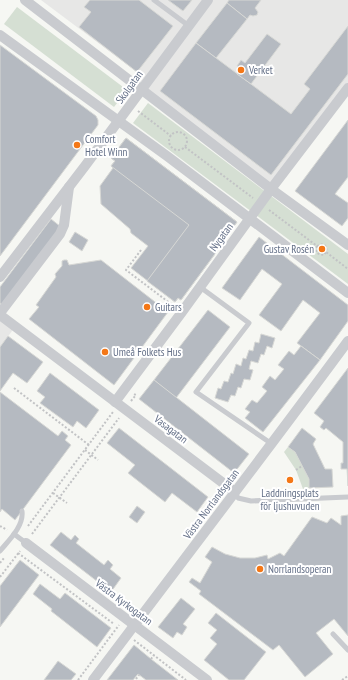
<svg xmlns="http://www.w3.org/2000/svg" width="348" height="680" viewBox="0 0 348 680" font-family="'PT Sans Narrow',sans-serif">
<rect width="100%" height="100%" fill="#f6f7f3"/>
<g fill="#e7e7e6">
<polygon points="41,0 348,0 348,88 271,189 141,89 137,72"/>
<polygon points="0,315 15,327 0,347"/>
</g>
<g fill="#d5dfd3">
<polygon points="17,7 127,90 114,107 4,24"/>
<polygon points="148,103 348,254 348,284 133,123"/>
<polygon points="288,447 295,452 309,479 309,488 303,489 296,470 284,452"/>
</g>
<g fill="#b5bac1" stroke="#d7d8d5">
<polygon points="90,0 139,0 173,26 137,72 79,27 91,12 84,7"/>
<polygon points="168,0 192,0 183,11"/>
<polygon points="229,0 261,0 255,8 258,12 257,15 253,16 250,15 247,19 227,3"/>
<polygon points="227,3 247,19 216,58 196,43"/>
<polygon points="348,26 348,74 271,175 160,91 196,43 291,114 310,89 304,84"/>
<polygon points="267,34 281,44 251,84 237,74 241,69 237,66 241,60 245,63"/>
<polygon points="0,45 96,116 98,120 98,125 0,256"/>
<polygon points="348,120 348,177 335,194 348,203 348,218 342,226 295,191"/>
<polygon points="126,138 237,222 222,242 223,243 181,300 178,298 175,302 131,268 148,246 131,233 130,229 101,204 100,186 113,168 111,166 115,161 111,158"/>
<polygon points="126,138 237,222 222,242 223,243 181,300 178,298 175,302 147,281 189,225 111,166 115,161 111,158"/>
<polygon points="51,219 61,227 2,305 0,303 0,287"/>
<polygon points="75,232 88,240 82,251 69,242"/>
<polygon points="259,237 348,305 348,321 320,360 297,343 320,313 303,300 281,331 259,315 282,284 262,269 240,300 222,288"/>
<polygon points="64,260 67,260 69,265 101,260 168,312 114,385 29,319 39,307 36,305 56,277 55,274 62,266 62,261"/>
<polygon points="208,310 230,327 176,398 154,380"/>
<polygon points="261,334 275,338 272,348 267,346 264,355 261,354 258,363 251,361 249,369 253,370 250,380 244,379 241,388 238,387 235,396 231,395 228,402 215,398 218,388 221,389 224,381 228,382 231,373 233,374 236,364 241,366 243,358 246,359 249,350 253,351 255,342 259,343"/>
<polygon points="8,336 43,362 27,383 13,373 0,391 0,347"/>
<polygon points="301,346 320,360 263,432 245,418 250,412 245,409 252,400 257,403 267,391 262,387 270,376 275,380 284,369 278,365 289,351 294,355"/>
<polygon points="348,368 348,486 347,469 341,469 341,463 343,463 343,442 326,428 324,430 320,427 324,421 314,413"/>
<polygon points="50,373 99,410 86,428 77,421 73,427 40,403 45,397 37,391"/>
<polygon points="154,380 249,454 234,473 139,399"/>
<polygon points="0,392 58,436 62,431 68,436 65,440 71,445 15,520 2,509 0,512"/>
<polygon points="119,428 208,497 197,512 172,493 165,502 128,473 135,465 107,443"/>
<polygon points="302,428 316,439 313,444 325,469 332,469 333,487 309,488 309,479 295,452 288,447"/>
<polygon points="137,506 145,512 137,523 129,517"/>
<polygon points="348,515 348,636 334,619 316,633 333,654 305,677 279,645 273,650 199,594 201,591 189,582 192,578 200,583 212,562 205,557 212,547 225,554 240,558 255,558 267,555 268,559 280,553 284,556 312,517 327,523 331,518 341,525 341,516"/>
<polygon points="61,532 71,540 75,535 79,539 76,543 104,565 108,560 113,565 110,569 121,578 111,592 50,545"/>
<polygon points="20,560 39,575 0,627 0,586"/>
<polygon points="40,584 60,599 65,593 111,628 97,647 51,611 52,609 33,594"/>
<polygon points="181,598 195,609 183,624 187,627 182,635 177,632 173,638 158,627"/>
<polygon points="216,613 266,652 244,680 229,680 204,660 217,644 210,638 217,630 208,623"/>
<polygon points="134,645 151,659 178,680 146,680 138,674 133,680 107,680"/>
<polygon points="58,661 76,674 71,680 44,680"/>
</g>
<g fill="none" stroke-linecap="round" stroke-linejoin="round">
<g stroke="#c2c3c5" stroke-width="2" stroke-dasharray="2 2" stroke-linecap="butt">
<polyline points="138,111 171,136"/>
<circle cx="178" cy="141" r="9"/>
<polyline points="185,147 253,198"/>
<path d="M269,210L317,246L323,244C326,246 327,248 326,252L348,269"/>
<polyline points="317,246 316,252 319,254 324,255 326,252"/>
<polyline points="141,250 126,270 175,307"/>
<polyline points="14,388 89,445"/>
<polyline points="131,401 136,395 134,394"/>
<polyline points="85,450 98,460"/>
<polyline points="296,470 302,466"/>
<polyline points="53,493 67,503"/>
<polyline points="0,526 7,530"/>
<polyline points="28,526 113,412"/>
<polyline points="32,534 119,418"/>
<polyline points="18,553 114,624"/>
<polyline points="0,563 4,558"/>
<polyline points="0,577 20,551"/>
<polyline points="134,640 186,680"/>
<polyline points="151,659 154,655"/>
<polyline points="136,679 139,675"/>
<polyline points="78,680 119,625"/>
<polyline points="342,680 348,676"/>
</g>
<g stroke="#c9cbcf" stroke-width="5">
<polyline points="154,0 189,26"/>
<polyline points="200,287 249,323 196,392 272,444"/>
<polyline points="235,492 238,498 251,501 348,497"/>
<polyline points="14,534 26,543"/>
<path d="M0,551C9,540 24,526 22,511"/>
<polyline points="333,634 348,650"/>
</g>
<g stroke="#c9cbcf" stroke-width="10">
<polyline points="25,0 271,189 348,245"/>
<polyline points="0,35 167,156 348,293"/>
<polyline points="0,277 85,166 208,0"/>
<polyline points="0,313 60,234 64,225 69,187"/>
<polyline points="0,315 235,492"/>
<polyline points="115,402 182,312 271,189 348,88"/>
<polyline points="26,543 207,680"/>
<path d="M93,680C178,567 264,455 348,341"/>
</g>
</g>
<g fill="#f47716" stroke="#fff" stroke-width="1.5">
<circle cx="241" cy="70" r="4"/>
<circle cx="77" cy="145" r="4"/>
<circle cx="322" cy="249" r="4"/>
<circle cx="147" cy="307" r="4"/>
<circle cx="105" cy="352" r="4"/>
<circle cx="290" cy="480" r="4"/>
<circle cx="260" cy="569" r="4"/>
</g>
<g text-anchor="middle" stroke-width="4" stroke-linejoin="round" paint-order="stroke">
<g font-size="11" fill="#636f87" stroke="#fff" text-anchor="start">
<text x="249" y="74">Verket</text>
<text x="85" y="143">Comfort<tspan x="85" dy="13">Hotel Winn</tspan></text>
<text x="314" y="253" text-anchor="end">Gustav Rosén</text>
<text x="155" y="311">Guitars</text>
<text x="113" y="356">Umeå Folkets Hus</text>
<text x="290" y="497" text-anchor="middle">Laddningsplats<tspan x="290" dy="13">för ljushuvuden</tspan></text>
<text x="268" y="573">Norrlandsoperan</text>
</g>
<g font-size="11" fill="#636f87" stroke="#fff">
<text transform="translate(129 87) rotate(-54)" y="4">Skolgatan</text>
<text transform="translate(221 237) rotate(-54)" y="4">Nygatan</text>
<text transform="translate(171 429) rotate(37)" y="4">Vasagatan</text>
<text transform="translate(211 504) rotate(-53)" y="4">Västra Norrlandsgatan</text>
<text transform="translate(124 602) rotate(37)" y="4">Västra Kyrkogatan</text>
</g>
</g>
</svg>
